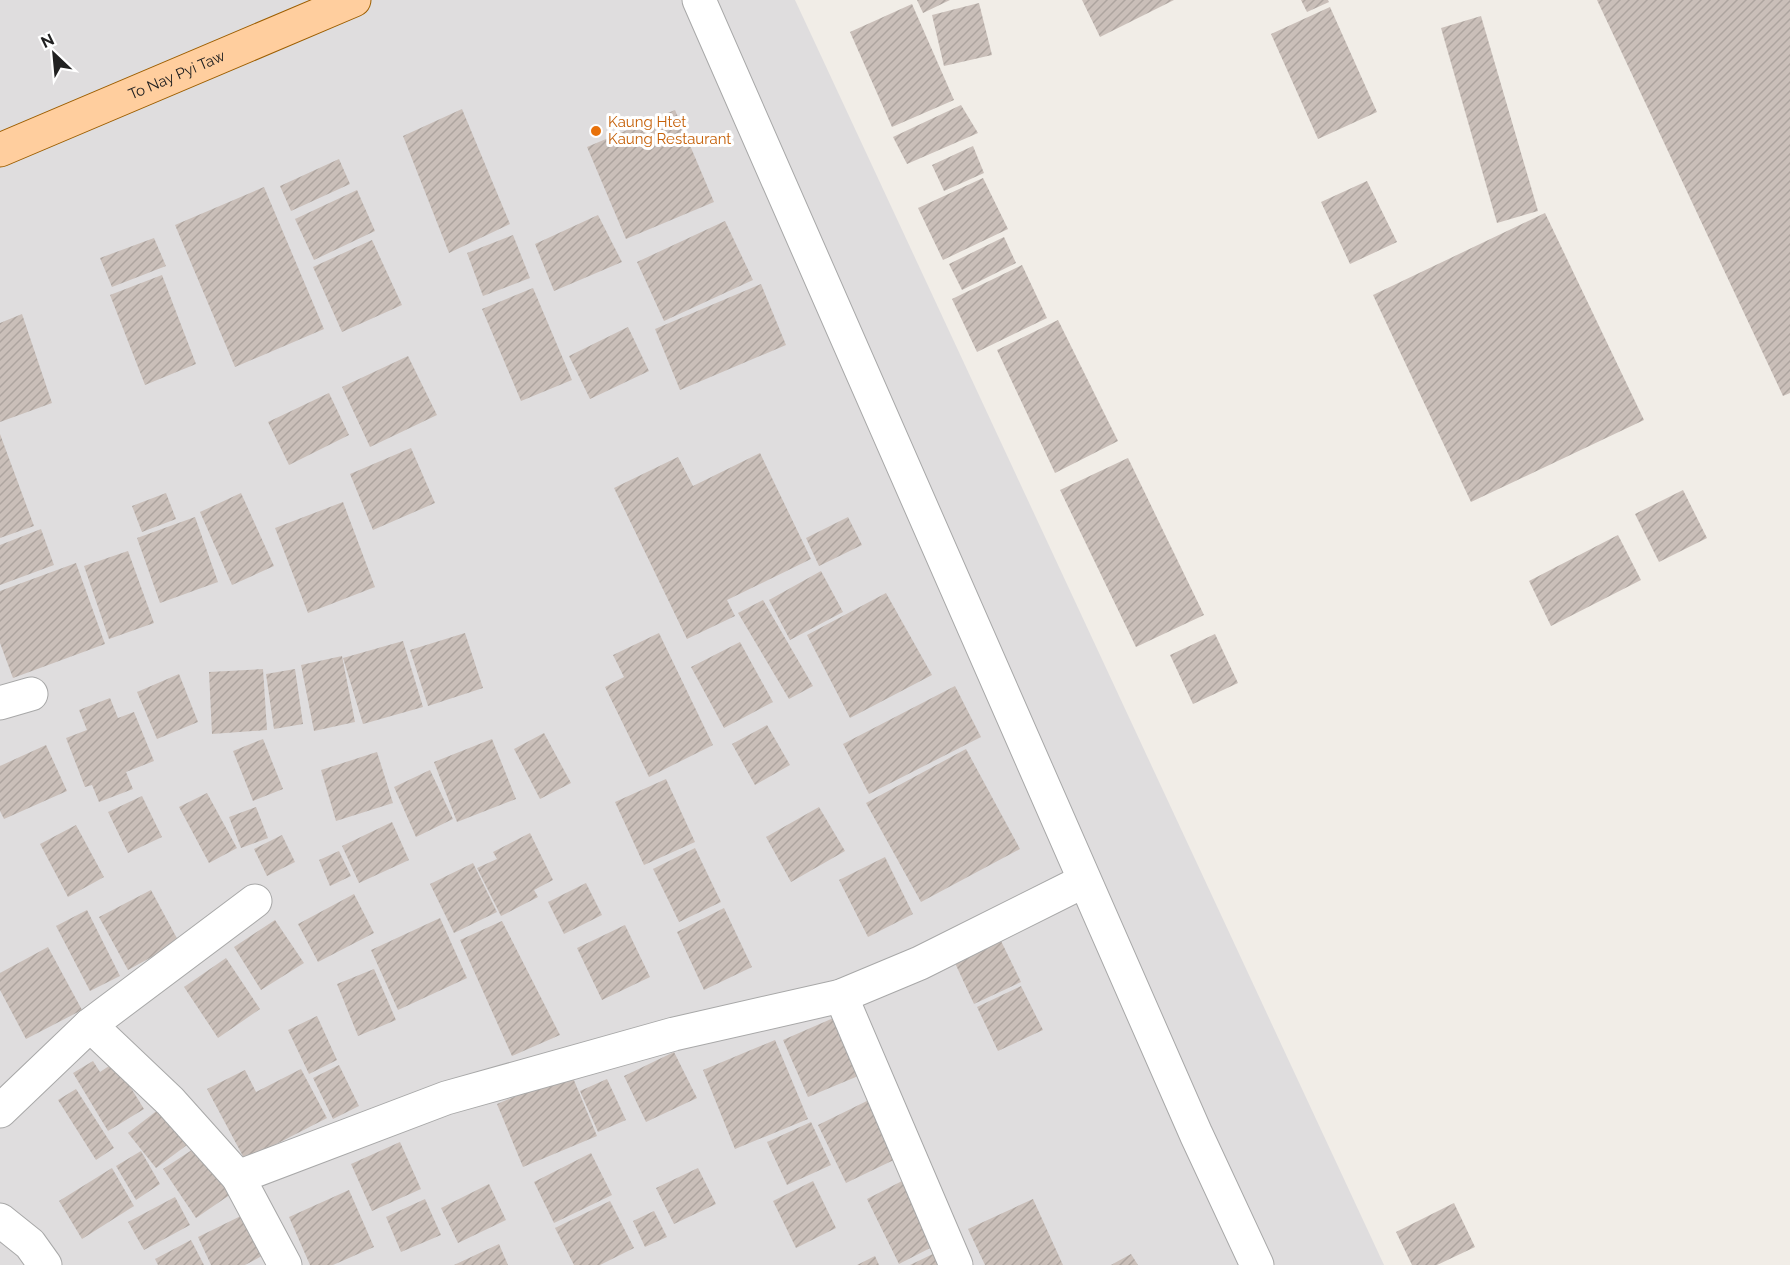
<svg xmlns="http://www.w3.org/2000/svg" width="1790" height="1265" viewBox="0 0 1790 1265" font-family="Raleway,sans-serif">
<defs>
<pattern id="building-hatch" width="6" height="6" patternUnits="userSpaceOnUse" patternTransform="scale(1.5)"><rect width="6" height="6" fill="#cabfb9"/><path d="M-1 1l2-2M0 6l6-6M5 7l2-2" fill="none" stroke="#ada49f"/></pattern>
</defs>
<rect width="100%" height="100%" fill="#f1ede7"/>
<polygon fill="#dfddde" points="0,0 795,0 1384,1265 0,1265"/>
<g fill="url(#building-hatch)">
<polygon points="917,0 950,0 923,13"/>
<polygon points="1082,0 1174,0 1100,37"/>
<polygon points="1301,0 1328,0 1329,2 1307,12"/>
<polygon points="1597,0 1790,0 1790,393 1783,396"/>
<polygon points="979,3 992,55 944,66 932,15"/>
<polygon points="912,4 954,100 892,127 850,32"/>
<polygon points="1330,7 1377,112 1318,139 1271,34"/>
<polygon points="1481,16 1538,211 1497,223 1441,28"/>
<polygon points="961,105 978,133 907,164 893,137"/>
<polygon points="462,109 510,224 449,253 403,136"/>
<polygon points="675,110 714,202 626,239 587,147"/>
<polygon points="973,146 984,173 944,191 932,165"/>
<polygon points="339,159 350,184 291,211 280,186"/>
<polygon points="983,178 1008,229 943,260 918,208"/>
<polygon points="1367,181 1397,242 1350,264 1321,202"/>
<polygon points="264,187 324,329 235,367 175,225"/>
<polygon points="357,190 375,231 314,260 295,219"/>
<polygon points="1545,213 1644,420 1471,502 1373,295"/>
<polygon points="598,215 622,262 554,291 535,244"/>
<polygon points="725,221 753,280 664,321 637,262"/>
<polygon points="513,235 530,278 483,296 467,253"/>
<polygon points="1004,237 1016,263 962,290 949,264"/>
<polygon points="154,238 166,266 112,287 100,258"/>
<polygon points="372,240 402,305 342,332 313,267"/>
<polygon points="1022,265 1047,318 977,352 952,299"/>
<polygon points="162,275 196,364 145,385 110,295"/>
<polygon points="761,284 786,345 680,390 655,329"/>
<polygon points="533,288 572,380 521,401 482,309"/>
<polygon points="22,314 52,403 0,422 0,323"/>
<polygon points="1058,320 1118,441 1055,473 997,350"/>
<polygon points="628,327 649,371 590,399 569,356"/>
<polygon points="408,356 437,415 370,447 342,387"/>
<polygon points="329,393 349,435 289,465 268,422"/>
<polygon points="0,434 34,526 0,538"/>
<polygon points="411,448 435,503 373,530 350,474"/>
<polygon points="760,453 811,559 727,600 735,616 687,639 614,488 678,457 693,486"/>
<polygon points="1128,458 1204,615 1136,647 1060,490"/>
<polygon points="1683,490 1707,538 1659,562 1635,514"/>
<polygon points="166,493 176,519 142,532 132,506"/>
<polygon points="241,493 274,566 232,585 200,512"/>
<polygon points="343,502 375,587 308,613 275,528"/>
<polygon points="195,517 218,582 160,603 137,538"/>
<polygon points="848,517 862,545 819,566 806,538"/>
<polygon points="41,529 54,565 0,585 0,545"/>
<polygon points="1618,535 1641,580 1551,626 1529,581"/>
<polygon points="128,551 154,623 109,639 84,566"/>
<polygon points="76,563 105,644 13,678 0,643 0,591"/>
<polygon points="821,571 843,612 790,640 769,600"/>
<polygon points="886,593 932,675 850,718 807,635"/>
<polygon points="763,600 813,686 789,699 738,613"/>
<polygon points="465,633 483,688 428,706 410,650"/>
<polygon points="659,633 713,745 649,777 605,687 624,677 613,655"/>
<polygon points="1215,634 1238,683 1193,704 1170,655"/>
<polygon points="403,641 423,707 363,724 343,658"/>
<polygon points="740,642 773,702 724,728 691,667"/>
<polygon points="342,656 355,722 314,731 301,665"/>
<polygon points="263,669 267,730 212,734 209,672"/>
<polygon points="295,669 303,724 274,729 266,674"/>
<polygon points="179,674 198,722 157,739 137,692"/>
<polygon points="955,686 981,737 869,794 843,744"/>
<polygon points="110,698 118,718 134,712 154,761 126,772 133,789 99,802 92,785 85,787 66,738 87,730 79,710"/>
<polygon points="767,725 790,765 755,785 732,744"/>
<polygon points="544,733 571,783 540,799 514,749"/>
<polygon points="263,739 283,789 253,801 233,751"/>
<polygon points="492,739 516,799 457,822 434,762"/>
<polygon points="46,745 67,791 4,819 0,811 0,766"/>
<polygon points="966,749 1020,849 921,902 866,803"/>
<polygon points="377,752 393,803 336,821 321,770"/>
<polygon points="430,770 453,819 416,837 394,787"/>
<polygon points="666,779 695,842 644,865 615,802"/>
<polygon points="207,793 237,848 209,863 179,807"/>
<polygon points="142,796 162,837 128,853 108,812"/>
<polygon points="256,807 268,838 241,848 229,817"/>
<polygon points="819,807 845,851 791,882 766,837"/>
<polygon points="392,822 409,860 359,883 342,846"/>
<polygon points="76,825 104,877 68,897 40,844"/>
<polygon points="530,833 553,880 534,890 538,897 501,916 477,868 497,859 493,852"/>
<polygon points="282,835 295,862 267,876 254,849"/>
<polygon points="695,848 721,902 679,922 653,869"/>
<polygon points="339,851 351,876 330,886 319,860"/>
<polygon points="885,857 913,914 868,937 839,880"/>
<polygon points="473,863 497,912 454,933 430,884"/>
<polygon points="586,883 602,915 564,934 548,902"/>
<polygon points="151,890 179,942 128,970 99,917"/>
<polygon points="354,894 374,933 318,962 298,924"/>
<polygon points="724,908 752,967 704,990 677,932"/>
<polygon points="87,910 120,976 90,991 56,926"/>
<polygon points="440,918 467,978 398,1010 371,950"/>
<polygon points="275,920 304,963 261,990 234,947"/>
<polygon points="502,921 560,1035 512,1056 460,940"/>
<polygon points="625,925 650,977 602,1000 577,948"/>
<polygon points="1001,941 1021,982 974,1004 955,963"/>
<polygon points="48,947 82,1010 26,1039 0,990 0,973"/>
<polygon points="226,958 260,1009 218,1038 184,987"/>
<polygon points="374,969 396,1020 358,1036 337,984"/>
<polygon points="1021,986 1043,1030 998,1051 977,1007"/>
<polygon points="317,1016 337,1060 309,1074 288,1030"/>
<polygon points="838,1016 863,1074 808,1097 783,1040"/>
<polygon points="775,1040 808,1119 735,1149 703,1070"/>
<polygon points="674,1052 697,1098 646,1122 624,1076"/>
<polygon points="93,1061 100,1072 115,1062 144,1109 108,1131 73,1073"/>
<polygon points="339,1065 359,1106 333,1119 313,1078"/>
<polygon points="301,1069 327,1118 245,1160 207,1089 245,1070 256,1092"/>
<polygon points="571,1073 597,1136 523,1167 497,1104"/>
<polygon points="607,1079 626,1120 598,1132 580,1091"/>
<polygon points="76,1089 114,1148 96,1160 58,1100"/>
<polygon points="873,1098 902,1156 846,1183 818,1125"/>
<polygon points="163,1106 191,1142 156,1168 128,1133"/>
<polygon points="811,1122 831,1165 787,1185 767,1142"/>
<polygon points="400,1142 421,1189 372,1211 351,1164"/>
<polygon points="201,1144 234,1192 196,1218 163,1169"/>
<polygon points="141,1151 160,1184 136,1200 116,1166"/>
<polygon points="591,1153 612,1195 554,1223 534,1182"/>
<polygon points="112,1168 134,1206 82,1239 59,1201"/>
<polygon points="698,1168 716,1204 674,1224 656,1188"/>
<polygon points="904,1180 936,1245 899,1264 867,1199"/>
<polygon points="813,1181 836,1228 796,1248 773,1201"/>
<polygon points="489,1184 506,1220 458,1243 441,1208"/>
<polygon points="349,1190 374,1247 333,1265 310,1265 289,1217"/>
<polygon points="175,1197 190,1225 144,1250 128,1222"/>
<polygon points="425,1199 441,1235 401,1252 386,1217"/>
<polygon points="1033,1199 1063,1265 985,1265 968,1229"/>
<polygon points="610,1201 634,1248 600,1265 574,1265 555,1228"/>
<polygon points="1454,1203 1475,1247 1437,1265 1412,1265 1396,1232"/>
<polygon points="255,1209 275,1249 245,1265 211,1265 198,1237"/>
<polygon points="654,1211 667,1237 645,1247 633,1221"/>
<polygon points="191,1240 204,1265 158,1265 155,1259"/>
<polygon points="499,1244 508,1265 454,1265"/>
<polygon points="937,1252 943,1265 910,1265"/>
<polygon points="1131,1254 1138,1265 1111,1265"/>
<polygon points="875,1256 879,1265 857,1265"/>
</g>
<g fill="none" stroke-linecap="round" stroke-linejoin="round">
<defs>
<g id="minor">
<polyline points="699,0 1196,1134 1257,1265"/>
<polyline points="0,703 31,694"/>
<polyline points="841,996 956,1265"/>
<polyline points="90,1025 170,1101 238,1177 285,1265"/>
<polyline points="0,1111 90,1025 255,901"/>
<polyline points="238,1177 446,1098 674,1034 841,996 920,963 1084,881"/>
<polyline points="0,1220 30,1244 45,1265"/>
</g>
<g id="primary">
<path id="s1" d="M0,150L354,0"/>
</g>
</defs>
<use href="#minor" stroke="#a8a8a8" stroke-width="35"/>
<use href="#primary" stroke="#9d5e00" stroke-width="35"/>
<use href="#minor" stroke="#fff" stroke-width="33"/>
<use href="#primary" stroke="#ffce9e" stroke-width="33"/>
</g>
<circle fill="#e8710a" stroke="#fff" stroke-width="2" cx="596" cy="131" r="6"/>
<g text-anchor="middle" stroke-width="6" stroke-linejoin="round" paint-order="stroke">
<g font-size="15" fill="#212121" stroke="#fff">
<text dy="5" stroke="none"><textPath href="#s1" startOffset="192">To Nay Pyi Taw</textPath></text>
</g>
<g font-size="15" fill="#c56008" stroke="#fff" text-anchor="start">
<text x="608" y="127">Kaung Htet<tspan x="608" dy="17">Kaung Restaurant</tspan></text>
</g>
</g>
<g transform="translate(54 54) rotate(334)" stroke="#ffffff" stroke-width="4.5" paint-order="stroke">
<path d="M0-4.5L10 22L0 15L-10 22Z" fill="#212121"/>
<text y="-9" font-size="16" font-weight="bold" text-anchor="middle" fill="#212121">N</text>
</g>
</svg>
